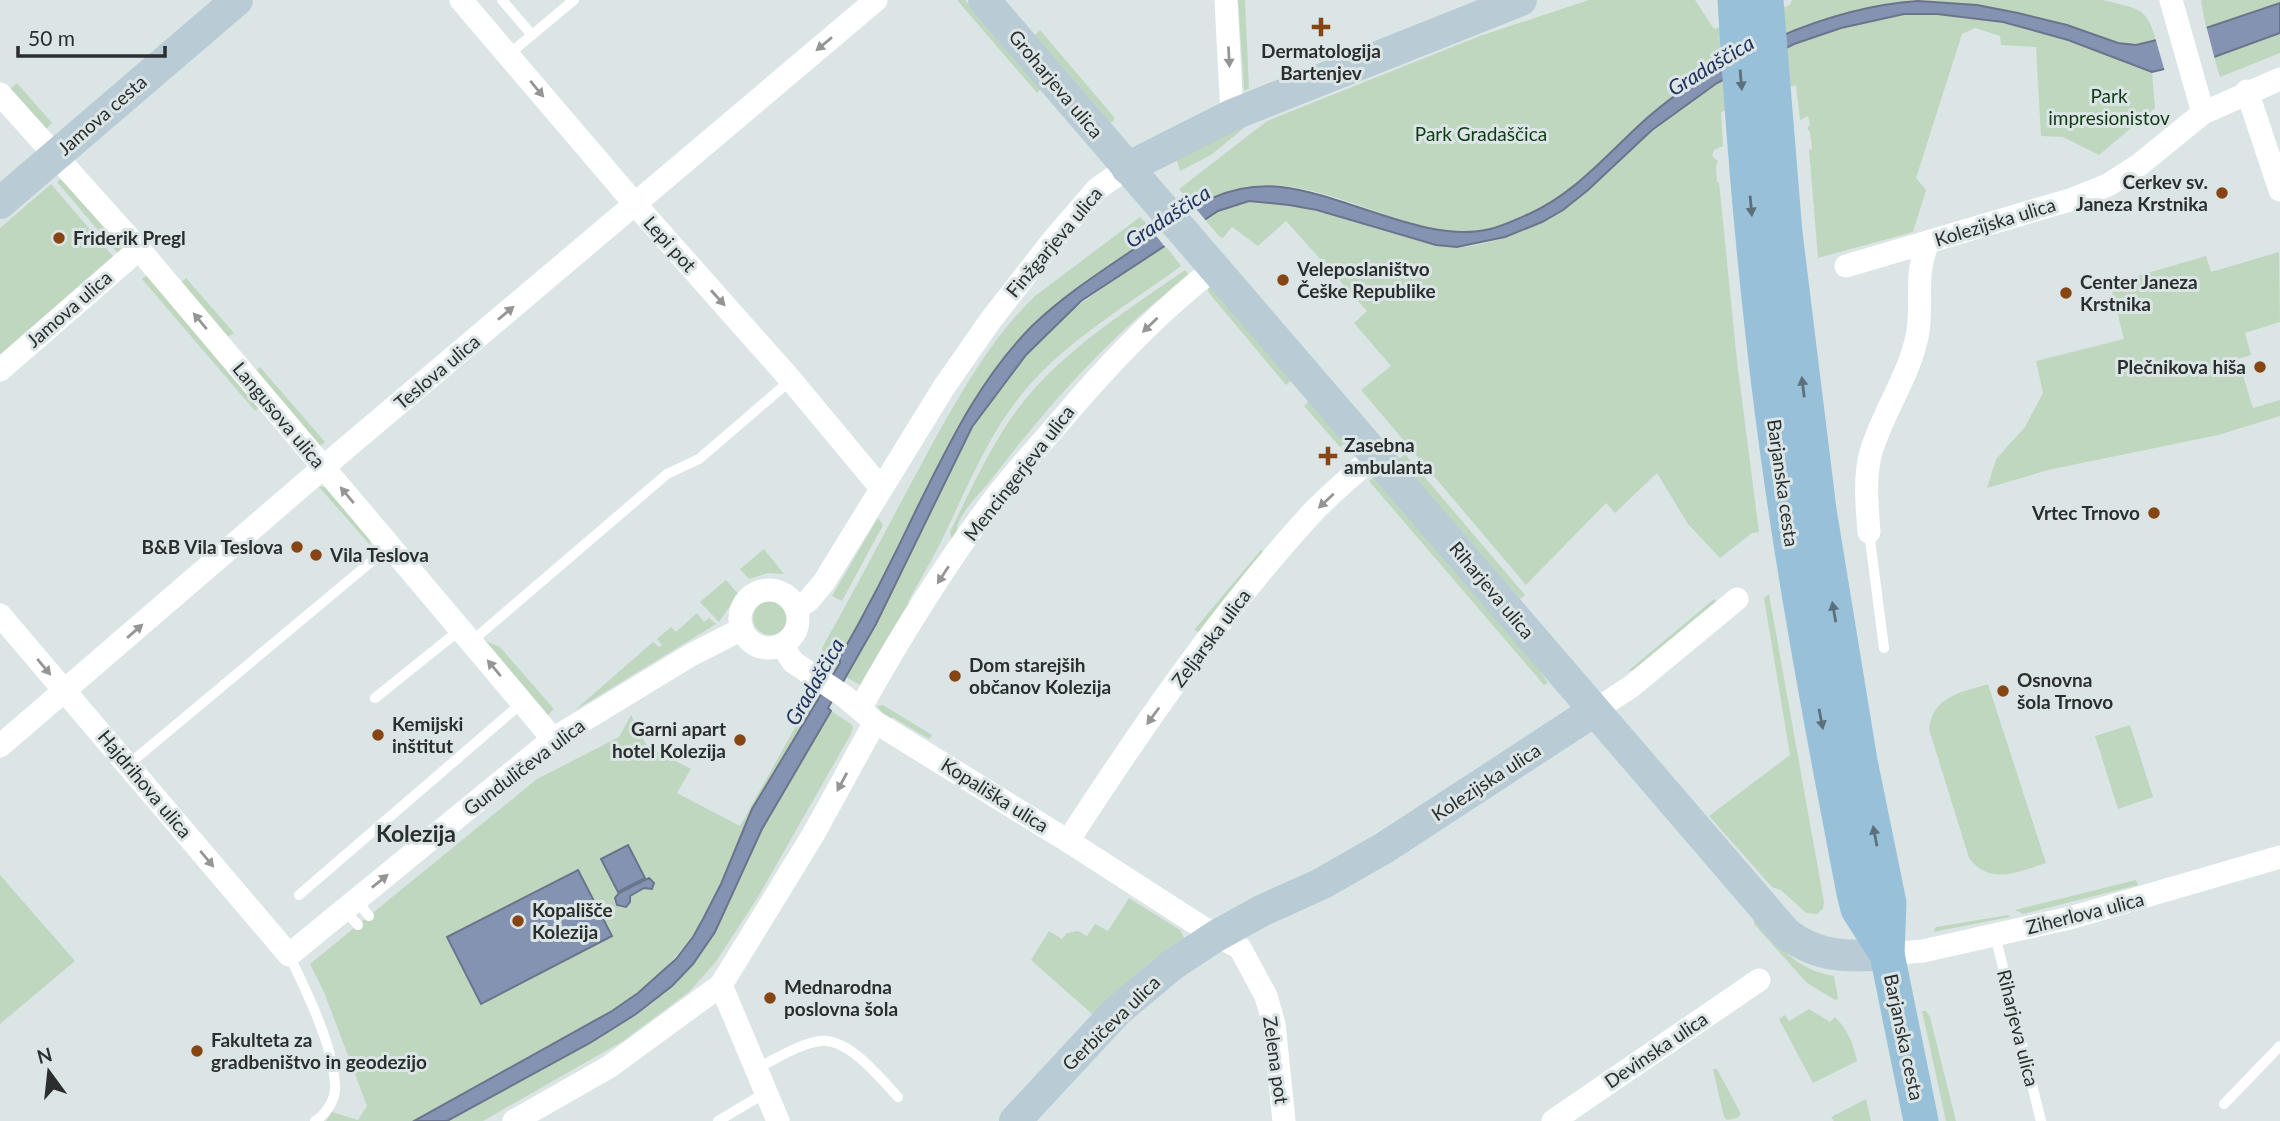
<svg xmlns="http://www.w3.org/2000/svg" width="2280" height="1121" viewBox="0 0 2280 1121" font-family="Lato,sans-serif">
<rect width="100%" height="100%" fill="#dbe5e6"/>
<g fill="#c0d7bf">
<polygon points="957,0 965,0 1041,89 1037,93"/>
<polygon points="1238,0 1245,0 1249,89 1244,90"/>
<path d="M1589,0H1695L1714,29L1790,5L1792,0H2103C2136,9 2147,5 2156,41C2118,52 2080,28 2044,19C1979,3 1916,0 1851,12C1785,30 1717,63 1663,105C1610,147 1578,195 1513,220C1505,223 1497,228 1488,230C1458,237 1430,229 1401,220C1354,205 1301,180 1252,186C1234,188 1218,195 1202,203L1197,197L1189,201L1179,189L1267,121L1480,36Z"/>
<polygon points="2280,0 2280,3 2206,28 2201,1 2203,0"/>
<path d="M1904,14C1991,9 2072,42 2152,72L2155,108L2099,155L2063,137L2041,136L2036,47L2001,45L2000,36L1975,28L1962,34L1916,178L1926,190L1913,232L1818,258L1809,150L1812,149L1810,132L1807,128L1810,125L1808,116L1800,120L1796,85L1721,112L1723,146L1714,150L1712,156L1718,161L1716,166L1717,182H1719L1737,361L1759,532L1752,533L1720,558L1688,524L1657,473L1615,513L1606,503L1526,585L1361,390L1391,366L1354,323L1367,311L1286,221L1258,246L1232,227L1223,238L1220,237L1204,219C1218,211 1232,204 1249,202C1264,200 1281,203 1296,206C1349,216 1402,242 1456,247C1468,248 1485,243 1497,240C1567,219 1600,176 1652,131C1723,69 1812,30 1904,14Z"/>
<polygon points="1040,30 1114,117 1114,121 1110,122 1035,35"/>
<polygon points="2280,33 2280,53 2220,77 2214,57"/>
<polygon points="17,83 52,123 46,129 10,89"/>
<polygon points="1255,119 1211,155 1180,171 1175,153"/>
<polygon points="63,176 128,251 121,257 57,182"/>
<polygon points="51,184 118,262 0,364 0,228"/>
<path d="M1140,217L1156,234L1066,296L1032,326L1008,352L969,409L939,463L877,590L840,657L835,671L824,661L822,648C859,583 893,516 929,450C959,396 991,338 1035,296Z"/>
<path d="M1165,245L1181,266C1132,302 1076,335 1034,380C990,427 967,489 939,546C929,565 918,583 908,602L915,606L864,687L846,677L876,624L972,427L1026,355L1070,311Z"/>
<polygon points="2279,252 2280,322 2245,333 2251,355 2238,359 2253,408 2280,400 2280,416 2218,435 2048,470 1987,488 1996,459 2025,427 2043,393 2036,361 2124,339 2110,284 2206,256 2211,272"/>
<path d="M1185,270L1191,278L1168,301L1158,300C1095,352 1040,416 990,481C981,492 963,510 958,524C956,528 957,535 958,540H952L950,532C971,489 991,444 1020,406C1063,350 1128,310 1185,270Z"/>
<polygon points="147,275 260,407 255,411 142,279"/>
<polygon points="186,278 234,333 226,338 180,284"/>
<polygon points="1207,287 1212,288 1292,380 1286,385 1209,293"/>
<polygon points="260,367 325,442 320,446 256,370"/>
<polygon points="1309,401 1346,443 1340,447 1304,406"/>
<polygon points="1405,454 1525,595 1520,599 1399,459"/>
<polygon points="1374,477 1534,662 1548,683 1544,685 1369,481"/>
<polygon points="319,487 325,487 370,535 370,545"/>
<polygon points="878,518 883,525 842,601 832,596"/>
<polygon points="764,549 784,574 768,573 749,579 740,569"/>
<polygon points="1261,550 1264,553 1200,633 1194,630"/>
<polygon points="726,580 738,594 719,622 700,602"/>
<polygon points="1769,594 1824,902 1823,909 1817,914 1806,913 1781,890 1772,887 1709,816 1790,755 1764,598"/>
<polygon points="1714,599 1717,602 1635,669 1627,672"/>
<circle cx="770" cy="618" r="17"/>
<polygon points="697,613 704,622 709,618 716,624 574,711 653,642 659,647 662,645 657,639 671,627 676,632"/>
<polygon points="486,641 500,647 554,709 548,715"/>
<path d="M1988,684L2046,863C2018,872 1990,886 1969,858L1929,729C1932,696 1963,692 1988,684Z"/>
<polygon points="811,699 816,701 752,809 721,884 693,937 656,978 612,1011 414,1121 326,1121 332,1112 358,1120 367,1106 324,992 310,964 537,779 619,737 631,715 647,746 691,769 677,793 740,826"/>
<polygon points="883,705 932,735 929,739 892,717 889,722 877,706"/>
<polygon points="831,711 851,724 853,727 851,734 758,897 715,963 689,992 623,1041 483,1121 447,1121 590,1043 672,986 693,964 715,932 762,829"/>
<polygon points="2130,725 2153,797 2118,809 2095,736"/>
<polygon points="0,875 75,961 0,1024"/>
<polygon points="2136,880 2138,885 2023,914 2015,910"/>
<polygon points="1129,898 1180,930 1184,938 1149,963 1092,1014 1031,960 1049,931 1062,939 1067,933 1078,931 1087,936 1095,924 1108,931"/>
<polygon points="2008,915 2010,917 1933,932 1936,927"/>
<path d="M1754,917C1777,945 1796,970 1834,976L1838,999L1835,1000L1807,983L1754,924Z"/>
<path d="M1809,1009L1830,1022L1835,1017C1848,1030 1853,1043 1857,1061L1813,1083L1779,1019L1785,1015L1789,1021Z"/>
<polygon points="1922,1011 1926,1011 1930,1017 1956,1121 1946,1121"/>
<polygon points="1713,1069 1717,1069 1741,1114 1737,1118 1727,1120 1724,1117"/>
<polygon points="1866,1099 1871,1121 1834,1121 1831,1117"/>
</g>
<g fill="#8593b3" stroke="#6a758b" stroke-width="2">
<path d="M1918,1L1977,5L2018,13L2067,25L2118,43L2136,45L2206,28L2280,3V33L2214,57L2152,72L2068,40L2003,22L1937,14H1904L1841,28L1794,44L1717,83L1652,130L1588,190L1563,210L1542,222L1505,237L1457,247L1436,245L1317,210L1289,205L1249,201L1218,211L1081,301L1026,355L972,427L876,624L828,708L831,711L762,829L715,932L693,964L672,986L636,1014L590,1043L447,1121H414L612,1011L638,993L676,959L693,937L703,919L721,884L752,809L840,663V657C868,608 893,559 917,508C949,444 980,378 1032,326C1065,294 1105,269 1143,243C1188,211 1222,181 1281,187C1346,194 1428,245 1490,229C1503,226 1517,219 1529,214C1576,193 1609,152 1647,118C1717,57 1826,7 1918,1Z"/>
<polygon points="628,845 645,878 618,892 601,859"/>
<polygon points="578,870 612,936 481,1004 447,937"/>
<polygon points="649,878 654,883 652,889 644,888 630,896 630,902 626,907 617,905 615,898 619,893"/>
</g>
<g fill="#dbe5e6">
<polygon points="2206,25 2215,60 2165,72 2155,37"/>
<polygon points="1193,205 1207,222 1166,248 1152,231"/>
</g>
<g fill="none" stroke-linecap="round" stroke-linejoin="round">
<g stroke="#fff" stroke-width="10">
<polyline points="502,0 532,35 574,0"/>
<polyline points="508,55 532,35"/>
<polyline points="1869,532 1884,648"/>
<polyline points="472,641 667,474 699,459 791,380"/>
<polyline points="375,698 461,629"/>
<polyline points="129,764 390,546"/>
<polyline points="299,895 523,702"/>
<polyline points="356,900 369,916"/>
<polyline points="344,910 358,925"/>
<polyline points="1995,935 2041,1121"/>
<path d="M289,955C306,990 336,1051 335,1090C334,1102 325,1115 315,1121"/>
<path d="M755,1069C775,1060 798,1044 820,1041C849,1038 880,1078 898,1097"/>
<polyline points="2224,1104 2280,1046"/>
<polyline points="718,1121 765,1093"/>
</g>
<g stroke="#fff" stroke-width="23">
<polyline points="461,0 635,204 791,380 880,487"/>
<polyline points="1226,0 1232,115"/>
<polyline points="2171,0 2203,113"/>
<polyline points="2247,91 2280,190"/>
<polyline points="0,94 139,249 553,739"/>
<polyline points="1846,266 2073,199 2108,185 2139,165 2203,113 2280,79"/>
<polyline points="0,370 139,249"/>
<path d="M1869,532C1867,506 1864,477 1871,452C1883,412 1908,378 1917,337C1924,305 1913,276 1928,243"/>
<circle cx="769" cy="619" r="29"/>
<polyline points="797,608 808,601 824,582 944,387 990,321 1053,240 1097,189 1127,168"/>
<polyline points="0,615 289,955 553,739 691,655 742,629"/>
<polyline points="782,645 793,662 844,696 875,722 1068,841 1200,926 1240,948 1266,996 1274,1024 1284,1121"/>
<path d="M860,709C901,635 947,561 998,494C1017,470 1037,448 1057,425C1104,369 1156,313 1215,268"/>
<polyline points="1594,711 1632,686 1737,599"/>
<polyline points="0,746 339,454 876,0"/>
<path d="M1068,841C1142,727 1221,612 1313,512C1332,492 1355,474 1375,454"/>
<polyline points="1887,954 1923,951 2070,918 2280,857"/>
<polyline points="721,985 778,1121"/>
<polyline points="514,1121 609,1067 721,985 813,835 875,722"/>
<polyline points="1553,1121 1759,980"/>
</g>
<g stroke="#b9cbd5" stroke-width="32">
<path d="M984,0L1786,933C1817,958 1850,957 1887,954"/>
<polyline points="1127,168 1232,115 1521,0"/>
<polyline points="0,203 237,0"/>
<polyline points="1015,1121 1117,1011 1172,965 1216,936 1263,910 1321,884 1384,848 1594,711"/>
</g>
<g stroke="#98c1d9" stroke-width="35">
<path d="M1735,0C1745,172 1761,346 1787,517C1806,643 1830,768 1854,893L1858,909L1887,954"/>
<polyline points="1766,0 1785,233 1819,510 1860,761 1889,903 1887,954 1921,1121"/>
</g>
</g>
<defs><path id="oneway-solid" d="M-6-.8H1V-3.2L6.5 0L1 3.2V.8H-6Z" transform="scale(1.75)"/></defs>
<g fill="#949696">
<use href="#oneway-solid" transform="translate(824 44) rotate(140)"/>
<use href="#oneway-solid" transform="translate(1229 57) rotate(87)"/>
<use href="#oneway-solid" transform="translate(537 89) rotate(50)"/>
<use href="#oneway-solid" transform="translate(718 298) rotate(48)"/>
<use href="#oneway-solid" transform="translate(506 313) rotate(-40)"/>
<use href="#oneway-solid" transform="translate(200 321) rotate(-130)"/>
<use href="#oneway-solid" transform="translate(1150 325) rotate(136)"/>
<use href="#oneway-solid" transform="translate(347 495) rotate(-130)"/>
<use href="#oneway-solid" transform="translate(1326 501) rotate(137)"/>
<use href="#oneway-solid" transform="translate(943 575) rotate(123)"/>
<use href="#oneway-solid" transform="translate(135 631) rotate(-41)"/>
<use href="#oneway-solid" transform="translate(44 667) rotate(50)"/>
<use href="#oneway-solid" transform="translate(494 668) rotate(-130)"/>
<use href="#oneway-solid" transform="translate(1153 716) rotate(126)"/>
<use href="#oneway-solid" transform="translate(842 782) rotate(118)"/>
<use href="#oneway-solid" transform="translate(207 859) rotate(50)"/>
<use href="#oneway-solid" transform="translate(380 881) rotate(-39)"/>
</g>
<g fill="#5c707b">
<use href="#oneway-solid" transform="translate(1741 80) rotate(85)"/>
<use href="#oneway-solid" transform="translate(1751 206) rotate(85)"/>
<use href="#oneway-solid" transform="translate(1803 387) rotate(-97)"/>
<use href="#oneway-solid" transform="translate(1834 612) rotate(-100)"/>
<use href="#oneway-solid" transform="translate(1821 719) rotate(79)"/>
<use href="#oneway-solid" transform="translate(1875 836) rotate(-101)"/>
</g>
<g fill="#874514" stroke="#dbe5e6" stroke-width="2.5">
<path d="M1317.5 16.5h7v7h7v7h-7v7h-7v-7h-7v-7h7z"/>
<circle cx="2222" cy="193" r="7"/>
<circle cx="59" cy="238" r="7"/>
<circle cx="1283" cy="280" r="7"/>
<circle cx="2066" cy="293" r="7"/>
<circle cx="2260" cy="367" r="7"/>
<path d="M1324.5 445.5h7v7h7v7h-7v7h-7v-7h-7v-7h7z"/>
<circle cx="2154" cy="513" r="7"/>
<circle cx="297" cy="547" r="7"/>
<circle cx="316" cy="555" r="7"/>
<circle cx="955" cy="676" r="7"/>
<circle cx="2003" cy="691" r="7"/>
<circle cx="378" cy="735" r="7"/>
<circle cx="740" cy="740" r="7"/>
<circle cx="518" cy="921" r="7"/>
<circle cx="770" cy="998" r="7"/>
<circle cx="197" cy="1051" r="7"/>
</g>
<g text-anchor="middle" stroke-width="6" stroke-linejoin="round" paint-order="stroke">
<g font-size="19" font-weight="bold" fill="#2a2e2e" stroke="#dbe5e6" text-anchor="start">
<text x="1321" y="58" text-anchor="middle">Dermatologija<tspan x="1321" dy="22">Bartenjev</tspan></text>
<text x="2208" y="189" text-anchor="end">Cerkev sv.<tspan x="2208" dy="22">Janeza Krstnika</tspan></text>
<text x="73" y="245">Friderik Pregl</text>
<text x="1297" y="276">Veleposlaništvo<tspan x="1297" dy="22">Češke Republike</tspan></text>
<text x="2080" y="289">Center Janeza<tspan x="2080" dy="22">Krstnika</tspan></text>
<text x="2246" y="374" text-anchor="end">Plečnikova hiša</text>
<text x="1344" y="452">Zasebna<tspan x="1344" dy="22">ambulanta</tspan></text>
<text x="2140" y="520" text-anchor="end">Vrtec Trnovo</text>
<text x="283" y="554" text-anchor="end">B&amp;B Vila Teslova</text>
<text x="330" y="562">Vila Teslova</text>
<text x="969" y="672">Dom starejših<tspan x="969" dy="22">občanov Kolezija</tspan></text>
<text x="2017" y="687">Osnovna<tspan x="2017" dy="22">šola Trnovo</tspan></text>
<text x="392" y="731">Kemijski<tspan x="392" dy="22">inštitut</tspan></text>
<text x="726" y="736" text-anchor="end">Garni apart<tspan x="726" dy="22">hotel Kolezija</tspan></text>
<text x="532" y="917">Kopališče<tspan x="532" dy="22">Kolezija</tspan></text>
<text x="784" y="994">Mednarodna<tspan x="784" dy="22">poslovna šola</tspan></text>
<text x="211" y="1047">Fakulteta za<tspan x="211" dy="22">gradbeništvo in geodezijo</tspan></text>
</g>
<g font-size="19" fill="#2a2e2e" stroke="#dbe5e6">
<text transform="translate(1056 84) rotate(50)" y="7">Groharjeva ulica</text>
<text transform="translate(102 115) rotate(-41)" y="7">Jamova cesta</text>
<text transform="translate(1995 222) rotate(-17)" y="7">Kolezijska ulica</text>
<text transform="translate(1054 242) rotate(-50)" y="7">Finžgarjeva ulica</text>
<text transform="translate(670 244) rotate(48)" y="7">Lepi pot</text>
<text transform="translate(69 309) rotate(-41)" y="7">Jamova ulica</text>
<text transform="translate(437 372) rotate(-40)" y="7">Teslova ulica</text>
<text transform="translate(279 415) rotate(50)" y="7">Langusova ulica</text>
<text transform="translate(1019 473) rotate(-52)" y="7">Mencingerjeva ulica</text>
<text transform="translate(1783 483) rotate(82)" y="7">Barjanska cesta</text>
<text transform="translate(1492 590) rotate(50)" y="7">Riharjeva ulica</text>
<text transform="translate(1211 638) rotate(-53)" y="7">Zeljarska ulica</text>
<text transform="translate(524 767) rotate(-37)" y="7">Gunduličeva ulica</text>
<text transform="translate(1486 782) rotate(-33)" y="7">Kolezijska ulica</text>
<text transform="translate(145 784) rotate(50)" y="7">Hajdrihova ulica</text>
<text transform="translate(995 795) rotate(32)" y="7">Kopališka ulica</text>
<text transform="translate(2085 913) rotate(-14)" y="7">Ziherlova ulica</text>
<text transform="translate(1111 1023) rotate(-44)" y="7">Gerbičeva ulica</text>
<text transform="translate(2018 1028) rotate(76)" y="7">Riharjeva ulica</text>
<text transform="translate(1904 1037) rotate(78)" y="7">Barjanska cesta</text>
<text transform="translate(1656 1050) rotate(-34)" y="7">Devinska ulica</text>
<text transform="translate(1276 1060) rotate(82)" y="7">Zelena pot</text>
</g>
<g font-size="19" fill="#103a13" stroke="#dbe5e6">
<text x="2109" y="103">Park<tspan x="2109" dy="22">impresionistov</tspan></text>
<text x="1481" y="141">Park Gradaščica</text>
</g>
<g font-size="21" font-style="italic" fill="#22325e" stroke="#dbe5e6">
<text transform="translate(1711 66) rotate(-31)" y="7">Gradaščica</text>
<text transform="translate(1168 217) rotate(-33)" y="7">Gradaščica</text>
<text transform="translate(815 682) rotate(-60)" y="7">Gradaščica</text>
</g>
<g font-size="23" font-weight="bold" fill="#2a2e2e" stroke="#dbe5e6">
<text x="416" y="842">Kolezija</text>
</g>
</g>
<g transform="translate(49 1072) rotate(345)" stroke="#dbe5e6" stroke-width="5" paint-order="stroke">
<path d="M0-5L12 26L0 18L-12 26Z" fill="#2a2e2e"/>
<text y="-10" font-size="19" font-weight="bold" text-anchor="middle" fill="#2a2e2e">N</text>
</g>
<path d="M18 46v10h147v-10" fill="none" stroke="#2a2e2e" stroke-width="3.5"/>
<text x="28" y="46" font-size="21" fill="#2a2e2e" stroke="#dbe5e6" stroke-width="5" paint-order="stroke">50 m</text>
</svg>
